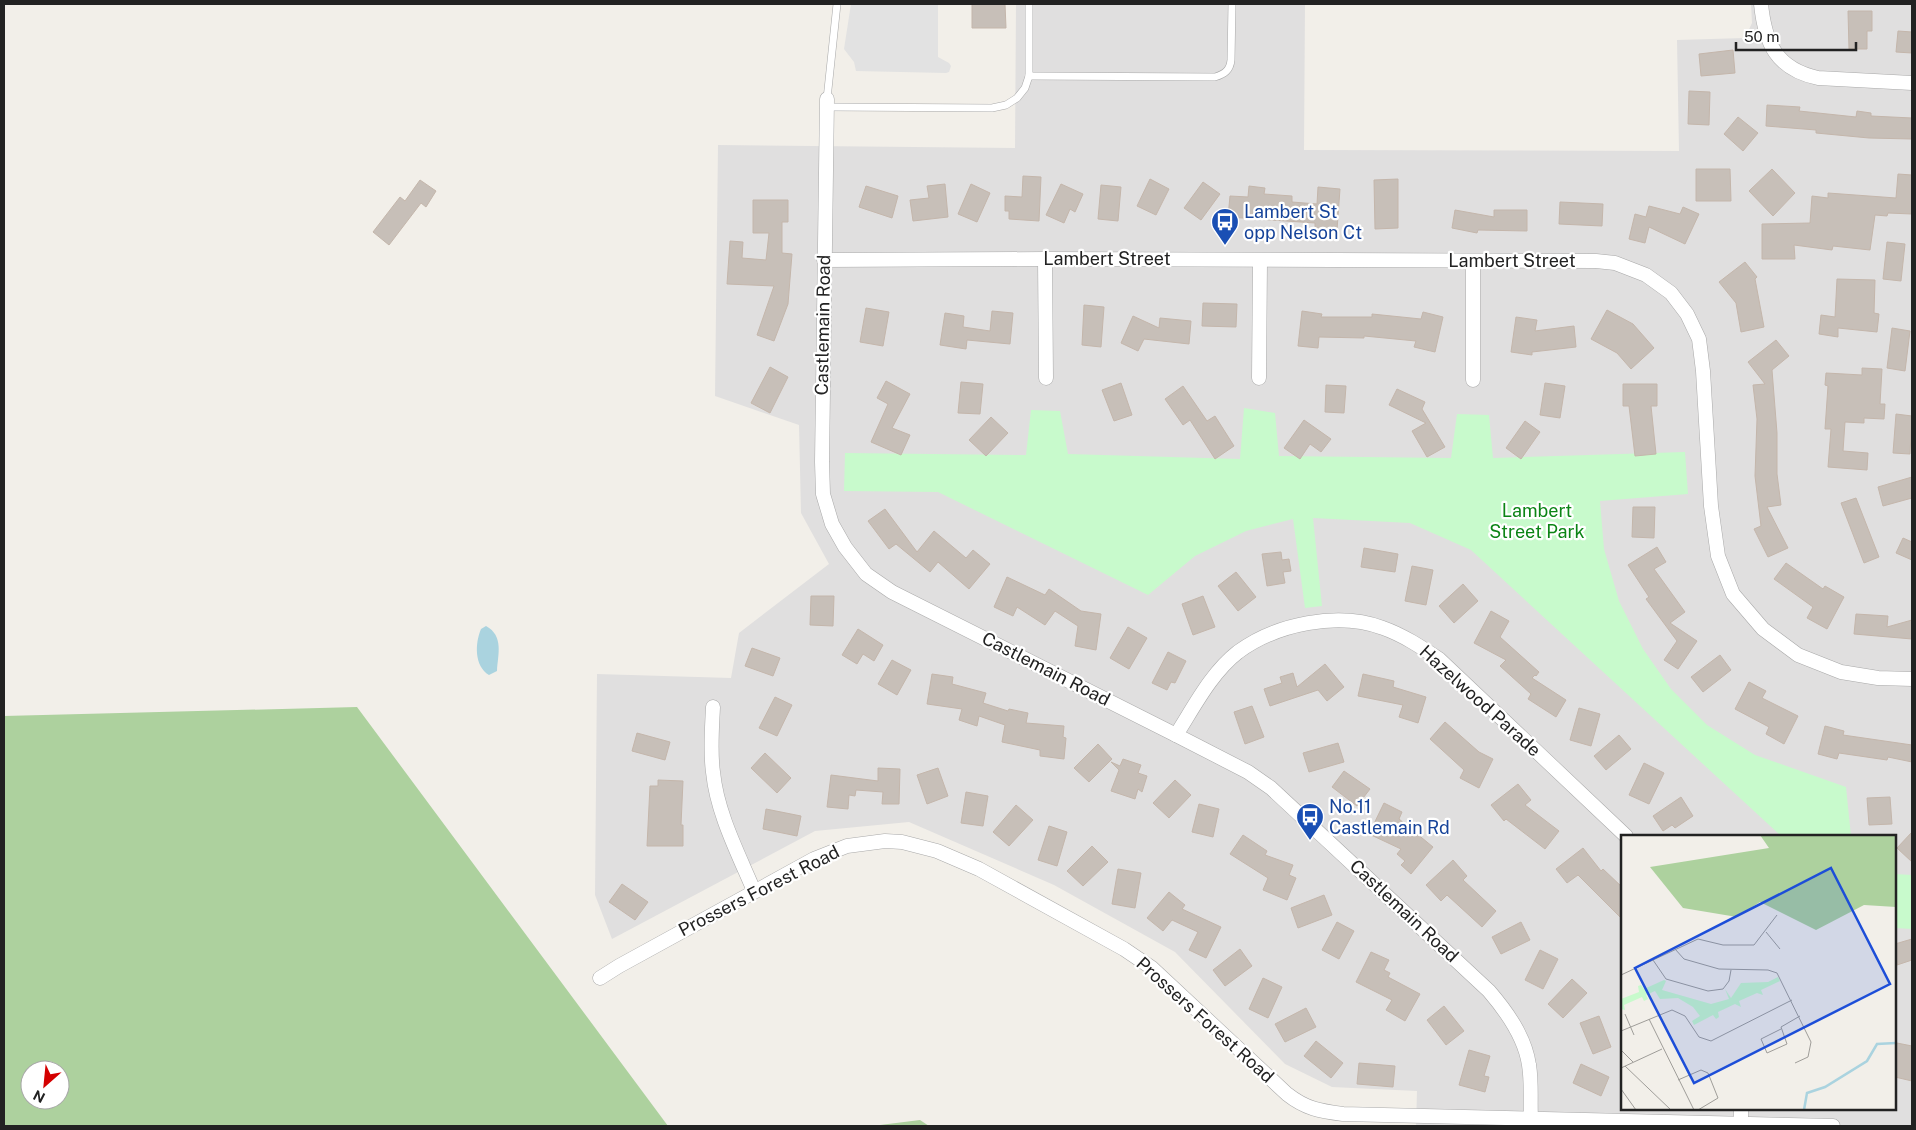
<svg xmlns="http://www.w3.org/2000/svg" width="1916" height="1130" viewBox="0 0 1916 1130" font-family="'Public Sans',sans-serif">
<rect width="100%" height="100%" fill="#f2efe9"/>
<path fill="#e0dfdf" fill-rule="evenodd" d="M1016,4H1305L1304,150L1679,151L1677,40L1745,38L1752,23L1751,4H1912V1126H1416L1417,1091L1332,1087L1285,1064L1175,952L1054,885L909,822L815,831L612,939L595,895L597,674L731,678L739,633L829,564L801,513L799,425L715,396L718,145L1015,148ZM1622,836H1895V1109H1622Z"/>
<g fill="#add19e" fill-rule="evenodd">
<path d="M357,707L668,1126H4V716ZM30,1070H60V1100H30Z"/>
<polygon points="920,1120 929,1126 872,1126"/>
</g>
<g fill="#c8facc">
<polygon points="1244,408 1275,413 1279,456 1451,458 1457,414 1489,415 1493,458 1685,452 1688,494 1600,501 1604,549 1619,601 1643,649 1671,689 1707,725 1755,755 1846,787 1851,836 1781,836 1471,550 1410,523 1313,518 1322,606 1305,608 1293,519 1246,531 1195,556 1148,595 938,492 844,491 845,453 1026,455 1031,410 1060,411 1068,454 1240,459"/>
<polygon points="1895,874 1912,875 1912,929 1895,928"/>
</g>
<polygon fill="#e2e2e2" points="851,4 938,4 938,57 949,63 951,66 949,72 946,73 856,71 854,62 844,49"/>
<path fill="#aad3df" d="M486,626C504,636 498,654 497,671L489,675C474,666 475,643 481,629Z"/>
<g fill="#c7bfb8" stroke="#c4b6ab">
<polygon points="972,4 1005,4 1006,28 972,28"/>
<polygon points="1848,11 1872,11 1872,31 1867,31 1867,49 1849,49"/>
<polygon points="1898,31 1912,32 1912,53 1896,52"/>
<polygon points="1733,50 1735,73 1701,76 1699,54"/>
<polygon points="1689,91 1710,92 1709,125 1688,124"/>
<polygon points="1767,105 1800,107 1799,111 1856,117 1857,111 1871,113 1871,116 1912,118 1912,139 1869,138 1816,133 1816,130 1766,126"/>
<polygon points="1738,117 1758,133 1743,151 1724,134"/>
<polygon points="1696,169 1730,169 1731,201 1696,201"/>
<polygon points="1772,169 1795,193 1773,216 1749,191"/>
<polygon points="1898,174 1912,175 1912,214 1888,213 1887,216 1875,215 1870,250 1833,246 1832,250 1794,245 1795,259 1762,259 1762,224 1810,223 1812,196 1828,198 1828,193 1896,198"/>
<polygon points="1023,176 1041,177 1039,221 1009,219 1009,211 1005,211 1005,196 1022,197"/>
<polygon points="1150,179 1169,189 1156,215 1137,206"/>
<polygon points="1398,179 1398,228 1375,229 1374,180"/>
<polygon points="420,180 436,191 426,207 421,203 389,245 373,232 400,197 405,201"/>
<polygon points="1203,182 1220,194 1201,220 1184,208"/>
<polygon points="945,184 948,217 913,221 910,200 929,198 927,186"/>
<polygon points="971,184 990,193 977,222 958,214"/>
<polygon points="1061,184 1083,194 1075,212 1070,209 1064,223 1046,215"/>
<polygon points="1101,185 1121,187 1118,221 1098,219"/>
<polygon points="866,186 898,196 892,218 859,207"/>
<polygon points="1249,186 1265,188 1264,194 1292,196 1292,202 1317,204 1318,187 1340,189 1337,230 1315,228 1315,223 1228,217 1230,196 1248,197"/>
<polygon points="753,200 788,200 788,222 782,222 782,253 792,254 788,304 774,341 757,335 774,286 727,284 730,241 743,242 742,258 766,260 769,233 753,233"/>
<polygon points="1560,202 1603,204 1602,226 1559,224"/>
<polygon points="1649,206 1680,214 1683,207 1699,214 1685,244 1649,227 1645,243 1629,239 1635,214 1646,217"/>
<polygon points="1455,210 1494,217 1494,210 1527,210 1527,231 1478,230 1477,233 1452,228"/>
<polygon points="1887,242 1905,244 1901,281 1883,279"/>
<polygon points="1745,262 1757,277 1755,279 1764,327 1741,332 1736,303 1719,282"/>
<polygon points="1837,279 1875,280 1874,313 1879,314 1877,332 1838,328 1838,337 1819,334 1821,315 1835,317"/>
<polygon points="1203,303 1237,304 1236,327 1202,326"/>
<polygon points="1084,305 1104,307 1101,347 1082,345"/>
<polygon points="866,308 889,312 883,346 860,342"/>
<polygon points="1607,310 1633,324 1654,348 1631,369 1617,353 1591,339"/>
<polygon points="992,311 1013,313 1010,344 967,340 966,349 940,345 945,313 964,316 963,327 990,331"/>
<polygon points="1302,311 1322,314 1321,317 1372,317 1372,314 1421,319 1423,312 1443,317 1435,352 1414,347 1416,341 1364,336 1364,338 1319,337 1318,348 1298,346"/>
<polygon points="1133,316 1159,328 1160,318 1191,321 1189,344 1144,339 1138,351 1121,343"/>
<polygon points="1516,317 1537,320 1535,331 1574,326 1576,347 1532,352 1532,355 1511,352"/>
<polygon points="1892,328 1910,331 1905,371 1887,368"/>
<polygon points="1776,340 1789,356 1772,370 1777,433 1777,474 1781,505 1767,507 1788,548 1768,557 1754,529 1761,526 1755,476 1757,419 1753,385 1765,384 1748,362"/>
<polygon points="770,367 788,377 770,413 751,403"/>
<polygon points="1862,368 1882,369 1880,404 1885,404 1884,419 1864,418 1864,423 1845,422 1843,451 1868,453 1867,470 1828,467 1831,429 1825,429 1828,386 1825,385 1826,373 1862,375"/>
<polygon points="886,381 910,394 892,428 910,435 901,455 871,442 888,404 877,398"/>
<polygon points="961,382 983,384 980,414 958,413"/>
<polygon points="1121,383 1132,415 1114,421 1102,390"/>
<polygon points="1545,383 1565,386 1560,418 1540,415"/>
<polygon points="1623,384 1657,384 1657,406 1651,406 1656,454 1635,456 1629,406 1623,406"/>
<polygon points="1326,385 1346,386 1344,413 1325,412"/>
<polygon points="1183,386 1207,421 1215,416 1234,446 1215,459 1190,420 1183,425 1165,399"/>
<polygon points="1397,389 1425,402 1422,409 1445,447 1427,457 1412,431 1426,423 1389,405"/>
<polygon points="1896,414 1912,416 1910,454 1893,453"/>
<polygon points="991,417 1008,433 986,456 969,440"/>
<polygon points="1304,420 1331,439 1321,452 1310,444 1300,459 1284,448"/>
<polygon points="1525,421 1540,432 1521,459 1506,448"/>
<polygon points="1912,477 1912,498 1883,506 1878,487"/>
<polygon points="1856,498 1879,557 1864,563 1841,503"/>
<polygon points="1633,507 1655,507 1654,538 1632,537"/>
<polygon points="885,509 917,552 934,531 966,558 973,550 990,564 969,589 938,562 930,572 896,544 889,549 868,521"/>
<polygon points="1903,538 1912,542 1912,560 1896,553"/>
<polygon points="1657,547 1666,562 1654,569 1685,612 1670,623 1697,641 1678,669 1664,660 1677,641 1646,599 1649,597 1628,565"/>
<polygon points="1364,548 1398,554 1395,572 1361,567"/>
<polygon points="1281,552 1282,560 1289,559 1291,571 1283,572 1285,583 1267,586 1262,554"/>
<polygon points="1786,563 1823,589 1825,586 1844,597 1827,629 1807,618 1813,607 1774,579"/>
<polygon points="1412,566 1433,570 1426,605 1405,601"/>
<polygon points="1236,572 1256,597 1238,611 1218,586"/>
<polygon points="1007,577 1045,595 1049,589 1081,611 1101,614 1096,650 1075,646 1078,626 1055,611 1045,625 1017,607 1013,616 994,607"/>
<polygon points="1463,584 1478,601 1454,623 1439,606"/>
<polygon points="811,596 834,596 833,626 810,625"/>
<polygon points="1203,596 1215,627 1193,635 1182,604"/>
<polygon points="1491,611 1509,621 1500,637 1539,672 1536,676 1535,675 1532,678 1566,700 1556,717 1528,699 1531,694 1500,666 1506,660 1474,643"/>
<polygon points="1856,614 1888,616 1887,627 1912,620 1912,639 1854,634"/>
<polygon points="1128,627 1147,638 1129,669 1110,658"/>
<polygon points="858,629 883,645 874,661 863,654 857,664 842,655"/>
<polygon points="752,648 780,658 773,676 745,666"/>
<polygon points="1168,652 1186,661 1175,683 1171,682 1167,690 1152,683"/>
<polygon points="1720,655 1731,670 1703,692 1691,677"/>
<polygon points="892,660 911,670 897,695 878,684"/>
<polygon points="1325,664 1344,687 1327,701 1318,690 1270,706 1264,689 1282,683 1280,677 1293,673 1297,687"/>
<polygon points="932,674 953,677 952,684 986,693 983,703 1008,711 1009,709 1028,713 1026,723 1064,726 1063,737 1066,738 1064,759 1040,756 1040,750 1002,742 1005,725 979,716 977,726 959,720 962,709 927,704"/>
<polygon points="1363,674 1394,681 1393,687 1426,697 1418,723 1399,717 1403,705 1358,696"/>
<polygon points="1749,682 1766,691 1762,698 1798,716 1784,744 1766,734 1769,727 1735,709"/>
<polygon points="775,697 792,705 777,736 759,728"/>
<polygon points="1252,706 1264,737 1245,744 1234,712"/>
<polygon points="1579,708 1600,714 1591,746 1570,740"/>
<polygon points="1445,722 1479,752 1493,759 1479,788 1460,778 1464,770 1430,739"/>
<polygon points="1825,726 1844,731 1843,735 1912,745 1912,762 1888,757 1887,760 1839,753 1837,759 1818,754"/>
<polygon points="637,733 670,742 665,760 632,751"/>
<polygon points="1619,735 1631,749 1606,770 1594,756"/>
<polygon points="1338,743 1344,762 1309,772 1303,753"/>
<polygon points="1098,744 1112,759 1089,782 1074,768"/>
<polygon points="765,753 791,778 777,793 751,768"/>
<polygon points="1123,759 1141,765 1138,773 1147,776 1142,792 1138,789 1135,799 1111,791 1119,770 1111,762 1120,766"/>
<polygon points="1644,763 1664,773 1649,804 1629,795"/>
<polygon points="878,768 900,769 899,804 882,804 883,792 856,790 855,796 849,795 848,809 827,807 831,775 878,781"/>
<polygon points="938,768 948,796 927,804 917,775"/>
<polygon points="1344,771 1370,789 1357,806 1332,787"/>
<polygon points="658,780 683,781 681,825 683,825 683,846 647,846 650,786 658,786"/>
<polygon points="1175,780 1191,795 1169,818 1153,803"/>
<polygon points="1518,784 1531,800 1525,805 1559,831 1545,849 1506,819 1504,821 1491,805"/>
<polygon points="966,792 988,796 983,826 961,823"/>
<polygon points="1681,797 1693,816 1675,828 1672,825 1663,831 1653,816"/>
<polygon points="1890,797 1892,824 1869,825 1867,798"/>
<polygon points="1384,803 1402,812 1399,819 1433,847 1411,874 1401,865 1405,861 1397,854 1401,849 1369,834"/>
<polygon points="1199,804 1219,809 1213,837 1192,832"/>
<polygon points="1016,805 1033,820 1009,846 993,832"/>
<polygon points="766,809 801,816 797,836 763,829"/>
<polygon points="1049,826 1067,832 1057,866 1038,860"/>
<polygon points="1912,832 1912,862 1897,848"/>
<polygon points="1243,835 1267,851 1265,855 1293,865 1289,875 1296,878 1287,900 1263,890 1268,878 1230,854"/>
<polygon points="1092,846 1108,862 1083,886 1067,871"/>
<polygon points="1583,848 1601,871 1603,869 1622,887 1622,919 1578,875 1567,883 1556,869"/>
<polygon points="1453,860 1467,876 1463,880 1496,911 1482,927 1447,895 1441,901 1426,885"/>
<polygon points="1118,869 1141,873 1135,908 1112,904"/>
<polygon points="622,884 648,902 635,920 609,902"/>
<polygon points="1169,892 1185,905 1182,909 1221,927 1206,958 1189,950 1198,932 1172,920 1163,931 1147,918"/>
<polygon points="1324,895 1332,915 1298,928 1291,908"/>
<polygon points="1337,922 1354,931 1339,959 1322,950"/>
<polygon points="1521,922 1530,940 1501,954 1492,937"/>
<polygon points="1912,939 1912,960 1897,965 1895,944"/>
<polygon points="1240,949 1252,966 1225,986 1213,970"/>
<polygon points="1540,950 1558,959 1543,989 1525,980"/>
<polygon points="1371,952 1389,960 1384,970 1390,973 1388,977 1420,994 1405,1021 1386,1010 1392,1000 1356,982"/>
<polygon points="1263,978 1282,987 1268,1018 1249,1009"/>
<polygon points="1572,979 1587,993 1563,1018 1548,1004"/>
<polygon points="1444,1006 1464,1031 1446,1045 1427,1020"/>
<polygon points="1306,1008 1316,1027 1285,1042 1275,1024"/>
<polygon points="1599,1016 1611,1047 1593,1054 1580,1023"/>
<polygon points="1316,1041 1343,1063 1331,1078 1304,1056"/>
<polygon points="1897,1043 1912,1046 1912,1081 1895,1077 1895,1053"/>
<polygon points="1469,1050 1490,1056 1484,1076 1489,1077 1485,1092 1459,1085"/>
<polygon points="1359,1063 1395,1066 1393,1087 1357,1084"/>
<polygon points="1581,1064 1609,1077 1601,1096 1573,1083"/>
</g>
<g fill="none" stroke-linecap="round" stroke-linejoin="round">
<defs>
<g id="lane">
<path d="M1029,76L1215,77C1225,74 1230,70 1231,60L1232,4"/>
<polyline points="827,99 837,4"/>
<polyline points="828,107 992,108 1006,105 1017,98 1025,88 1029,76 1029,4"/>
</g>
<g id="street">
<path d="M1761,4C1765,43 1776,69 1818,78L1912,83"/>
<path d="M827,99L822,462L823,494L832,524L845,547L866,574L892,592L1176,735L1248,772L1271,788L1489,991C1507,1012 1525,1037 1529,1065C1532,1083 1530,1101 1531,1119"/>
<polyline points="1045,259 1046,378"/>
<polyline points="824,260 1045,259 1596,261 1615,263 1646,275 1671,293 1687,314 1699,339 1703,371 1711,506 1718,556 1733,594 1763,629 1798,655 1841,672 1878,678 1912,679"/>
<polyline points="1473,262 1473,380"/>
<polyline points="1259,378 1260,261"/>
<path d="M713,707C712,729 710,751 713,772C717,813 738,853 754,891"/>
<path d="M1176,735C1194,707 1211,673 1238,652C1276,624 1338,611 1383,628C1403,635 1421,647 1439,659L1626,836"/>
<path d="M600,978L619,966L814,859L847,846L885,841L902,842L937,851L979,869L1124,949L1152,968L1287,1094C1306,1109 1320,1111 1343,1114L1833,1126"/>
<polyline points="1741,1123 1741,1109"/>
</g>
</defs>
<use href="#lane" stroke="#a9a9a9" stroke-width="8"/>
<use href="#street" stroke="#a9a9a9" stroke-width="15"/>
<use href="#lane" stroke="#fff" stroke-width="7"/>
<use href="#street" stroke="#fff" stroke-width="14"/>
</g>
<defs>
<symbol id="bus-pin" viewBox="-11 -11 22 30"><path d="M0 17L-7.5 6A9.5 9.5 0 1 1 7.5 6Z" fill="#1a4fb4" stroke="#fff"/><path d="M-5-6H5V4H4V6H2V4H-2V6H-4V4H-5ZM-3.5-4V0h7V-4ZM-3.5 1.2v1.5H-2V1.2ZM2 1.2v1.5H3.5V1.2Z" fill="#fff"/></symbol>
</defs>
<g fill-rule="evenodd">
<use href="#bus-pin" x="1209" y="206" width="32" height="43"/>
<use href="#bus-pin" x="1294" y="801" width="32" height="43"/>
</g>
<g text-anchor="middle" stroke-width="4.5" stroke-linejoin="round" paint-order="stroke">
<g font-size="18" fill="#164399" stroke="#fff" text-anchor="start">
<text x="1244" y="218">Lambert St<tspan x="1244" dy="21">opp Nelson Ct</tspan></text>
<text x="1329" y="813">No.11<tspan x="1329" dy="21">Castlemain Rd</tspan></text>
</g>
<g font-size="18" fill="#222" stroke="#fff">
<text x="1107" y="265">Lambert Street</text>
<text x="1512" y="267">Lambert Street</text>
<text transform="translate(823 325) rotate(-89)" y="6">Castlemain Road</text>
<text transform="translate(1046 669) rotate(27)" y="6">Castlemain Road</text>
<text transform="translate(1480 701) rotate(42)" y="6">Hazelwood Parade</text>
<text transform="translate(759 891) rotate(-27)" y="6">Prossers Forest Road</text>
<text transform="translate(1404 911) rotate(43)" y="6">Castlemain Road</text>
<text transform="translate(1205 1020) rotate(42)" y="6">Prossers Forest Road</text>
</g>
<g font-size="18" fill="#0c8416" stroke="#fff">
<text x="1537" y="517">Lambert<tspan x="1537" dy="21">Street Park</tspan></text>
</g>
</g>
<g transform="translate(1621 835)">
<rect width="275" height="275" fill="#f2efe9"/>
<path d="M139,0H275V72L243,70L195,95L139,67L116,82L62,73L29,32L148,13Z" fill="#add19e"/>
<path d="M157,142L159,146L140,155L142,160L136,158L118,166L120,172L114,169L97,177L98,182L95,184L92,180L73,190L71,186L79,181L72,172L57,163L39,164L34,156L25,160L27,164L23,166L21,162L3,170L4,175L0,174V164L18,157L17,151L20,150L23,154L43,145L45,146L41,155L90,169L108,164L104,154L110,163L120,148L147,147Z" fill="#c8facc"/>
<path fill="none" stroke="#aad3df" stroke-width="2.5" d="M183,275L186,258L204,252L246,226L256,209L275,208"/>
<path fill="none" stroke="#9f9d99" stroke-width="1" d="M145,97L159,114M54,114L63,124L98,134L147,135L156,138L190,207L187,222L174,228M32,125L45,144L87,156L102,154L108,146L110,135M0,140L77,104L102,110H133L156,80M4,179L13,200M28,184L73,275M160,194L140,204L146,218L166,209L160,192L179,181M0,196L51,175L64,181L78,202L90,206L171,165M0,215L12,227M4,231L50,275M0,233L41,214M57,245L80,235L87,238L97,263L77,275M0,254L15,275"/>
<path fill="#1d4ed8" fill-opacity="0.15" stroke="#1d4ed8" stroke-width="2.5" d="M210,33L269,149L73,248L14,133Z"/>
<rect width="275" height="275" fill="none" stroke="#222" stroke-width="2.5"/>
</g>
<rect width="1916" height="1130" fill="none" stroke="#222222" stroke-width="10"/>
<g transform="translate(45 1085) rotate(207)"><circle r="24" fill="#ffffff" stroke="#a7a7a7"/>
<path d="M0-4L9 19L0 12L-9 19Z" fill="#d40000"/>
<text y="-8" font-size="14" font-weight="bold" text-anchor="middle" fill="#222222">N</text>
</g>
<path d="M1736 42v8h120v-8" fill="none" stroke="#222222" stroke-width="2.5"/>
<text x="1744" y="42" font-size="15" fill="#222222" stroke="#ffffff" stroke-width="4" paint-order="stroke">50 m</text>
</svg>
